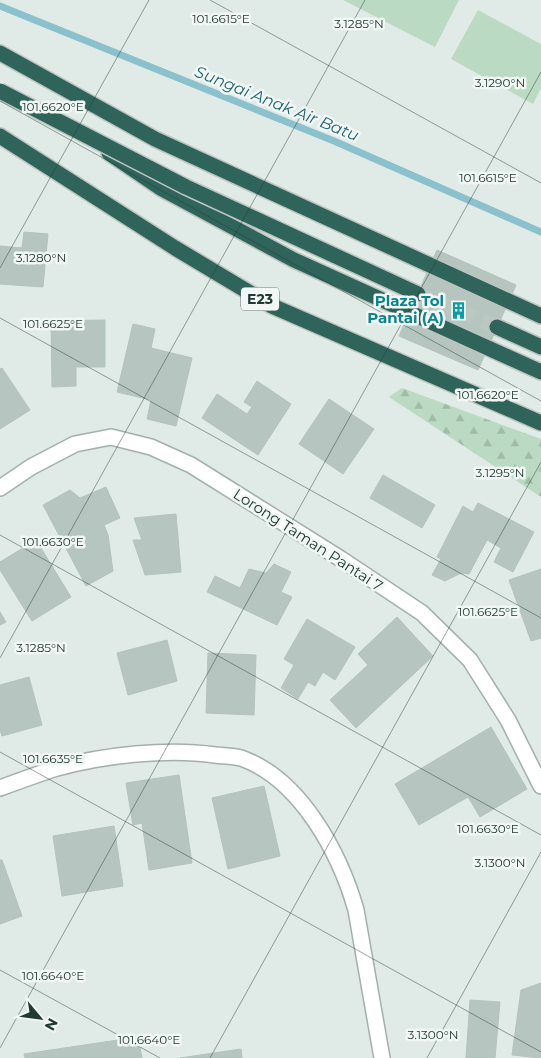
<svg xmlns="http://www.w3.org/2000/svg" width="541" height="1058" viewBox="0 0 541 1058" font-family="Montserrat,sans-serif">
<defs>
<pattern id="forest-firs" width="22" height="20" patternUnits="userSpaceOnUse" patternTransform="scale(1.25)"><rect width="22" height="20" fill="#badac3"/><path d="M5 1l3.5 6h-7zM16 11l3.5 6h-7z" fill="#a0bca8"/></pattern>
</defs>
<rect width="100%" height="100%" fill="#e0eae6"/>
<polygon fill="url(#forest-firs)" points="402,388 541,439 541,497 389,397"/>
<g fill="#badac3">
<polygon points="343,0 459,0 435,47"/>
<polygon points="478,10 541,44 541,88 533,104 451,59"/>
</g>
<g fill="none" stroke-linecap="round" stroke-linejoin="round">
<polyline stroke="#8bc1cc" stroke-width="7" points="0,6 334,141 541,232"/>
</g>
<g fill="#b6c5bf" stroke="#b3c3bd">
<polygon points="24,232 48,234 43,287 0,284 0,246 22,248"/>
<polygon points="437,250 516,285 478,370 399,336"/>
<polygon points="105,320 105,367 76,367 76,386 52,387 51,321"/>
<polygon points="133,324 155,329 151,348 192,358 176,426 147,419 151,400 117,392"/>
<polygon points="2,368 30,410 0,429 0,369"/>
<polygon points="257,381 291,404 258,455 202,418 217,394 247,414 252,407 244,402"/>
<polygon points="329,399 374,429 343,474 299,444"/>
<polygon points="383,475 435,505 422,528 370,498"/>
<polygon points="106,487 120,518 104,525 108,535 113,571 86,586 43,505 70,490 80,498"/>
<polygon points="478,503 534,532 513,572 494,562 501,548 487,540 469,574 461,573 445,581 432,575 441,559 437,557 463,506 473,512"/>
<polygon points="176,514 181,572 145,575 133,540 142,540 134,518"/>
<polygon points="36,540 71,597 32,621 0,570 0,562"/>
<polygon points="274,564 291,572 281,592 292,597 277,625 207,592 215,576 240,588 249,569 266,573"/>
<polygon points="541,569 541,638 531,641 509,580"/>
<polygon points="0,612 6,622 0,625"/>
<polygon points="397,617 433,656 356,728 330,700 368,665 358,654"/>
<polygon points="307,619 355,647 335,680 323,672 315,686 308,682 298,699 281,688 294,665 284,659"/>
<polygon points="167,640 177,681 128,695 117,653"/>
<polygon points="208,653 256,655 254,715 206,713"/>
<polygon points="29,677 42,725 2,736 0,730 0,685"/>
<polygon points="491,727 527,789 480,817 468,797 419,825 395,784"/>
<polygon points="179,775 192,863 149,870 142,823 133,825 126,783"/>
<polygon points="264,786 280,856 228,869 212,798"/>
<polygon points="114,826 123,886 62,896 53,836"/>
<polygon points="0,860 2,860 22,916 0,924"/>
<polygon points="541,983 541,1058 512,1055 521,990"/>
<polygon points="470,1000 500,1002 495,1058 466,1058"/>
<polygon points="138,1037 142,1058 25,1058 24,1054"/>
<polygon points="241,1049 242,1058 180,1058"/>
</g>
<g fill="none" stroke-linecap="round" stroke-linejoin="round">
<polyline stroke="#bac7c2" stroke-width="15" stroke-dasharray="15 8" stroke-linecap="butt" points="418,294 497,327"/>
<defs>
<g id="minor">
<polyline points="0,488 31,467 75,444 111,437 151,447 191,465 341,559 422,613 470,660 508,720 541,786"/>
<path d="M0,788C19,781 38,774 57,768C104,755 168,748 215,755C223,756 233,756 241,758C301,779 340,854 356,910L382,1058"/>
</g>
<g id="highway">
<polyline points="0,53 155,139 541,316"/>
<polyline points="0,136 175,248 272,306 541,423"/>
<polyline points="109,153 162,189 294,260 541,372"/>
<polyline points="497,327 541,347"/>
</g>
</defs>
<use href="#minor" stroke="#a3b1ad" stroke-width="18"/>
<use href="#highway" stroke="#bdc4c2" stroke-width="18"/>
<use href="#minor" stroke="#fff" stroke-width="15"/>
<use href="#highway" stroke="#2f645a" stroke-width="15"/>
<defs>
<polyline id="highway-bridge" points="0,91 186,187 418,294"/>
</defs>
<use href="#highway-bridge" stroke="#bdc4c2" stroke-width="18" stroke-linecap="butt"/>
<use href="#highway-bridge" stroke="#2f645a" stroke-width="15"/>
</g>
<path fill="none" stroke="#223934" stroke-width="1" stroke-opacity="0.45" d="M210,0L541,183M0,101L541,401M0,268L149,0M0,318L541,618M0,535L541,835M0,658L365,0M0,752L541,1052M0,970L160,1058M0,1048L541,72M210,1058L541,462M427,1058L541,852"/>
<defs>
<symbol id="building-bare" viewBox="-9 -9 18 18"><path d="M-4-6H4V6H1V3H-1V6H-4ZM-2.5-4.3h1.7v1.8h-1.7ZM.8-4.3h1.7v1.8H.8ZM-2.5-1h1.7V.8h-1.7ZM.8-1h1.7V.8H.8Z" fill="#0f9aa8" stroke="#f0f7f4" stroke-width="2.5" paint-order="stroke"/></symbol>
</defs>
<g fill-rule="evenodd">
<use href="#building-bare" x="446" y="298" width="25" height="25"/>
</g>
<g text-anchor="middle" stroke-width="5" stroke-linejoin="round" paint-order="stroke">
<rect fill="#f0f7f4" stroke="#60726e" stroke-width="1" x="241" y="287.5" width="38" height="23" rx="4"/>
<g font-size="14" font-weight="bold" fill="#223934">
<text x="260" y="304">E23</text>
</g>
<g font-size="15" font-weight="bold" fill="#0d838f" stroke="#f0f7f4" text-anchor="end">
<text x="444" y="306">Plaza Tol<tspan x="444" dy="17">Pantai (A)</tspan></text>
</g>
<g font-size="15" fill="#223934" stroke="#f0f7f4">
<text transform="translate(308 540) rotate(33)" y="5">Lorong Taman Pantai 7</text>
</g>
<g font-size="16" font-style="italic" fill="#206271" stroke="#f0f7f4">
<text transform="translate(277 103) rotate(22)" y="6">Sungai Anak Air Batu</text>
</g>
</g>
<g font-size="12" text-anchor="middle" fill="#223934" stroke="#f0f7f4" stroke-width="5" stroke-linejoin="round" paint-order="stroke">
<text x="221" y="23">101.6615°E</text>
<text x="359" y="28">3.1285°N</text>
<text x="500" y="87">3.1290°N</text>
<text x="53" y="111">101.6620°E</text>
<text x="488" y="182">101.6615°E</text>
<text x="41" y="262">3.1280°N</text>
<text x="53" y="328">101.6625°E</text>
<text x="488" y="399">101.6620°E</text>
<text x="500" y="477">3.1295°N</text>
<text x="53" y="546">101.6630°E</text>
<text x="488" y="616">101.6625°E</text>
<text x="41" y="652">3.1285°N</text>
<text x="53" y="763">101.6635°E</text>
<text x="488" y="833">101.6630°E</text>
<text x="500" y="867">3.1300°N</text>
<text x="53" y="980">101.6640°E</text>
<text x="433" y="1039">3.1300°N</text>
<text x="149" y="1044">101.6640°E</text>
</g>
<g transform="translate(40 1018) rotate(119)" stroke="#f0f7f4" stroke-width="4" paint-order="stroke">
<path d="M0-4L9 19L0 12L-9 19Z" fill="#223934"/>
<text y="-8" font-size="14" font-weight="bold" text-anchor="middle" fill="#223934">N</text>
</g>
</svg>
